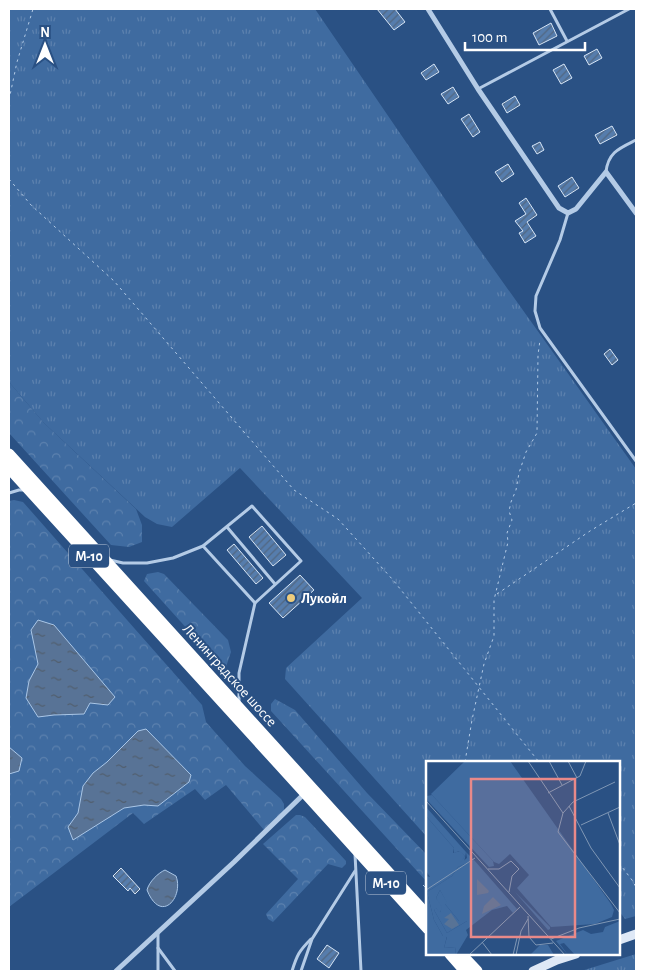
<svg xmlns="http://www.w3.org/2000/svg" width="645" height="980" viewBox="0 0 645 980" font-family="'Alegreya Sans',sans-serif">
<defs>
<pattern id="grass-tufts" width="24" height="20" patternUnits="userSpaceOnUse" patternTransform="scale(1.25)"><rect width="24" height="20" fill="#3f6ba0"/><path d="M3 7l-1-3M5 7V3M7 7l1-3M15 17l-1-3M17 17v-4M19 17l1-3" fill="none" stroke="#5c81ae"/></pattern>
<pattern id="forest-crowns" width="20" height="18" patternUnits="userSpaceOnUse" patternTransform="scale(1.25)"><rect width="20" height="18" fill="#3f6ba0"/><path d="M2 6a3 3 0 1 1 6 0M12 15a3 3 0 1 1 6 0" fill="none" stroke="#5c81ae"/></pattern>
<pattern id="water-ripples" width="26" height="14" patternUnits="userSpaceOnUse" patternTransform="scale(1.25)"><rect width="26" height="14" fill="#587396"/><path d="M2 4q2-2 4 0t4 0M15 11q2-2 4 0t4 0" fill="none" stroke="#515e6d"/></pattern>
<pattern id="building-hatch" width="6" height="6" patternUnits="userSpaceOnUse" patternTransform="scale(1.25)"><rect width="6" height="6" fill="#567dad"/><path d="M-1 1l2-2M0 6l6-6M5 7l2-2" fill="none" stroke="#526781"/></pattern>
</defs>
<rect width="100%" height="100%" fill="#2a5184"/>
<g fill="url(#grass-tufts)">
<polygon points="9,9 315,9 475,243 636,469 636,916 625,919 619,911 619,762 428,762 427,837 285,679 286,668 362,598 240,468 172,527 157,524 145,517 44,423 9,382"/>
<polygon points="636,954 636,971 581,971"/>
</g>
<g fill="url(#forest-crowns)">
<polygon points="9,382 44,423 136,509 142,525 142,542 129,547 111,545 9,433"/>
<polygon points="14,500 23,502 202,705 206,722 245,766 281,799 284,804 284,811 264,830 226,785 205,800 195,789 144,824 133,813 9,907 9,501"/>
<polygon points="158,572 164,574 228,640 231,652 226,667 217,662 144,581 147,574"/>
<polygon points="275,699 295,710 367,793 427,855 427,882 271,711 271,704"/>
<polygon points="296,815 300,815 305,817 346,861 346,864 342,868 328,864 273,922 268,919 266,914 298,879 263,844"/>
</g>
<g fill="url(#water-ripples)" stroke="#a9c6e7">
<polygon points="38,620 54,625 115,697 108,705 90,703 84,714 54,715 38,717 26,698 29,681 38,664 31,630"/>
<polygon points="146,729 191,775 189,782 158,806 144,805 124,808 73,840 68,827 78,813 83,786 93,773 107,762 138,731"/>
<polygon points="9,747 22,758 19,771 9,774"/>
<path d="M165,870L176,876C184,897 161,925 147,890C149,882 158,873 165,870Z"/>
</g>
<g fill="url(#building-hatch)" stroke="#d7e5f5">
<polygon points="377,9 395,9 405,22 394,30"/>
<polygon points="551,23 557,36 539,45 533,33"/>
<polygon points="597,49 602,58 589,65 584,56"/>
<polygon points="434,64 439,72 426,80 421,73"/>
<polygon points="564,64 572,78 561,84 553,70"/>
<polygon points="453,87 459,97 448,104 441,94"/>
<polygon points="515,96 520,105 507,113 502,104"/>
<polygon points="469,114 480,132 473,137 461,119"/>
<polygon points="612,126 617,135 600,144 595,135"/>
<polygon points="540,142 544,150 537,154 532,146"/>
<polygon points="508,164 514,174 502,182 495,172"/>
<polygon points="572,177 579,188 565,197 558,186"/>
<polygon points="526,198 537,215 527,222 536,236 525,243 519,233 523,231 515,221 526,214 519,203"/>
<polygon points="610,349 618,360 612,365 604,354"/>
<polygon points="262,526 286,555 273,566 249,537"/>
<polygon points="234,544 263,578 256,584 227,550"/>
<polygon points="300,575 314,590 283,618 269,603"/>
<polygon points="121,868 140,889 135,894 130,888 128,891 113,876"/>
<polygon points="327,945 339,953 329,968 317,959"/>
</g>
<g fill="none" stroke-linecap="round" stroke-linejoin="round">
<g stroke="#b4cbe6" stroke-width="1" stroke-dasharray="2.5 4" stroke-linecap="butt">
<polyline points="9,100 17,62 33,9"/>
<polyline points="9,179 31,205 114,281 294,490 338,519 393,580 539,762"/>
<polyline points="497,594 590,531 636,503"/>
<polyline points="465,762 472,720 484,664 494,636 494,600 508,542 507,533 512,520 509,511 511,502 516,490 519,473 526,452 537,433 538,355 540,340"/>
<polyline points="619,863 632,880 636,887"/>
<polyline points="428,881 423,885 428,890"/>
</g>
<g stroke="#b4cbe6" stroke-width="3">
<polyline points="550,9 567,41"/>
<polyline points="478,89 629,9"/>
<path d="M606,172C608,152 620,148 636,140"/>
<polyline points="568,213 560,240 536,296 535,311 540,328 636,461"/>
<polyline points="9,493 19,490 25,490"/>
<polyline points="227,527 275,584"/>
<polyline points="203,546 255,603"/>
<polyline points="110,560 123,563 147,563 173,558 203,546 252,506 301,561 255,603 239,673 239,702"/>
<polyline points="355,854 361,971"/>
<polyline points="158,948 175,971"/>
<polyline points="158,971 158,933"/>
<path d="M292,971C297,955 299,951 311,939"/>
<polyline points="301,971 312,939 355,871"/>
</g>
<g stroke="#b4cbe6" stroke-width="5">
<polyline points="428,9 478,89 559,208 568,213 576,209 606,172 636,213"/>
<polyline points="116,971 234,862 305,793"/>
</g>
<g stroke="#dee8f6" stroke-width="9">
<polyline points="619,940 636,934"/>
<polyline points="533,971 557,960 576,954"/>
</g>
<g stroke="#fff" stroke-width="11">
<polyline points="9,454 428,916"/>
<polyline points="9,468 305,793 428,929"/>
<polyline points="450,954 465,971"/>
<polyline points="461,954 477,971"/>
</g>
</g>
<circle fill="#edcc7c" stroke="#2a5184" stroke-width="2" cx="291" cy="598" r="5"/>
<g text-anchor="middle" stroke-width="4" stroke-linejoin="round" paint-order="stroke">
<g fill="#2a5184" stroke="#bfcbda" stroke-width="1">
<rect x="69" y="544.5" width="40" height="23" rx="4"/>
<rect x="366" y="871.5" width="40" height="23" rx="4"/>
</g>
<g font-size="14" font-weight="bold" fill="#fff">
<text x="89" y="561">М-10</text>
<text x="386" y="888">М-10</text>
</g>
<g font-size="15" font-weight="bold" fill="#fff" stroke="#2a5184" text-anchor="start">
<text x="301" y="603">Лукойл</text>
</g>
<g font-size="15" fill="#fff" stroke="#2a5184">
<text transform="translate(230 675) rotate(48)" y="5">Ленинградское шоссе</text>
</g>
</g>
<g transform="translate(426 761)">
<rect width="194" height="194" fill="#2a5184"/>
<path d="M39,0H84L185,143L188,149L186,156L169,163L125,166L91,127L103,114L84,93L73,103L68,101L5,33ZM0,55L28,87L27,92L34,90L39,95L35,102L41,97L40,91L48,99L32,106L26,115L1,131L8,159L17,175H21L18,187L29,186L30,194H0V115L4,116L0,110ZM14,129L23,144L19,143L33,160H41L21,172L8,149L9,146L15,151L10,137ZM194,160V194H149L138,182L134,183L142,194L130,180L157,169L165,173L177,171L179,166ZM114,184H122L128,194H104Z" fill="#3f6ba0"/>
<path d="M6,34L67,100L68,105L63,106L2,40L1,35ZM0,46L40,91L38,102H34L39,95L33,90L28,92V87L0,55ZM48,99L91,148L87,152L81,145L66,149L40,169L42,174L30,194L29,186L18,187L21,176L17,175L8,159L1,131L26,115L32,106ZM14,129L21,142L19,143L33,160H41L21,172L8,149L10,147L14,152L16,146L10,137ZM89,131L124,166V168L122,169Z" fill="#3f6ba0" fill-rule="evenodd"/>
<path d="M51,118L63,130L62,132L51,134ZM67,136L75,144L56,153L58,145ZM25,152L33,164L26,168L18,163L23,158L18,157Z" fill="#587396"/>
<path fill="none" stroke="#7f97b5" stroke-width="1" d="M102,0L137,52L147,41L189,21M123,0L136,24M142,0L151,17M122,32L154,15L160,0M0,40L139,194M143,45L165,87L194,127M137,52L132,71L194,152M182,52L194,84M155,64L194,46M62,108H73L85,100L93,108L86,115L83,131M0,129L49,97M102,155L103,176L110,184L127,182M125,178L153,167L194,158M56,181L66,194M43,194L94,146M87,194L91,177M90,194L95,170L102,158"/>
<path fill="#e88989" fill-opacity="0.15" stroke="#e88989" stroke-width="2.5" d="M45,18H149V176H45Z"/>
<rect width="194" height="194" fill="none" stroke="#fff" stroke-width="2.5"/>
</g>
<rect width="645" height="980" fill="none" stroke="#ffffff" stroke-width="20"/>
<g transform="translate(45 45)" stroke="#2a5184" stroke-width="4" paint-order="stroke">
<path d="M0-4L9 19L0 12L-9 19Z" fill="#ffffff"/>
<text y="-8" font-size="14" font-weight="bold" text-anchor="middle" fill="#ffffff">N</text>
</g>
<path d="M465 42v8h120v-8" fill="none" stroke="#ffffff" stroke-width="2.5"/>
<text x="472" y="42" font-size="15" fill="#ffffff" stroke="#2a5184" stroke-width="4" paint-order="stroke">100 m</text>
</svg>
